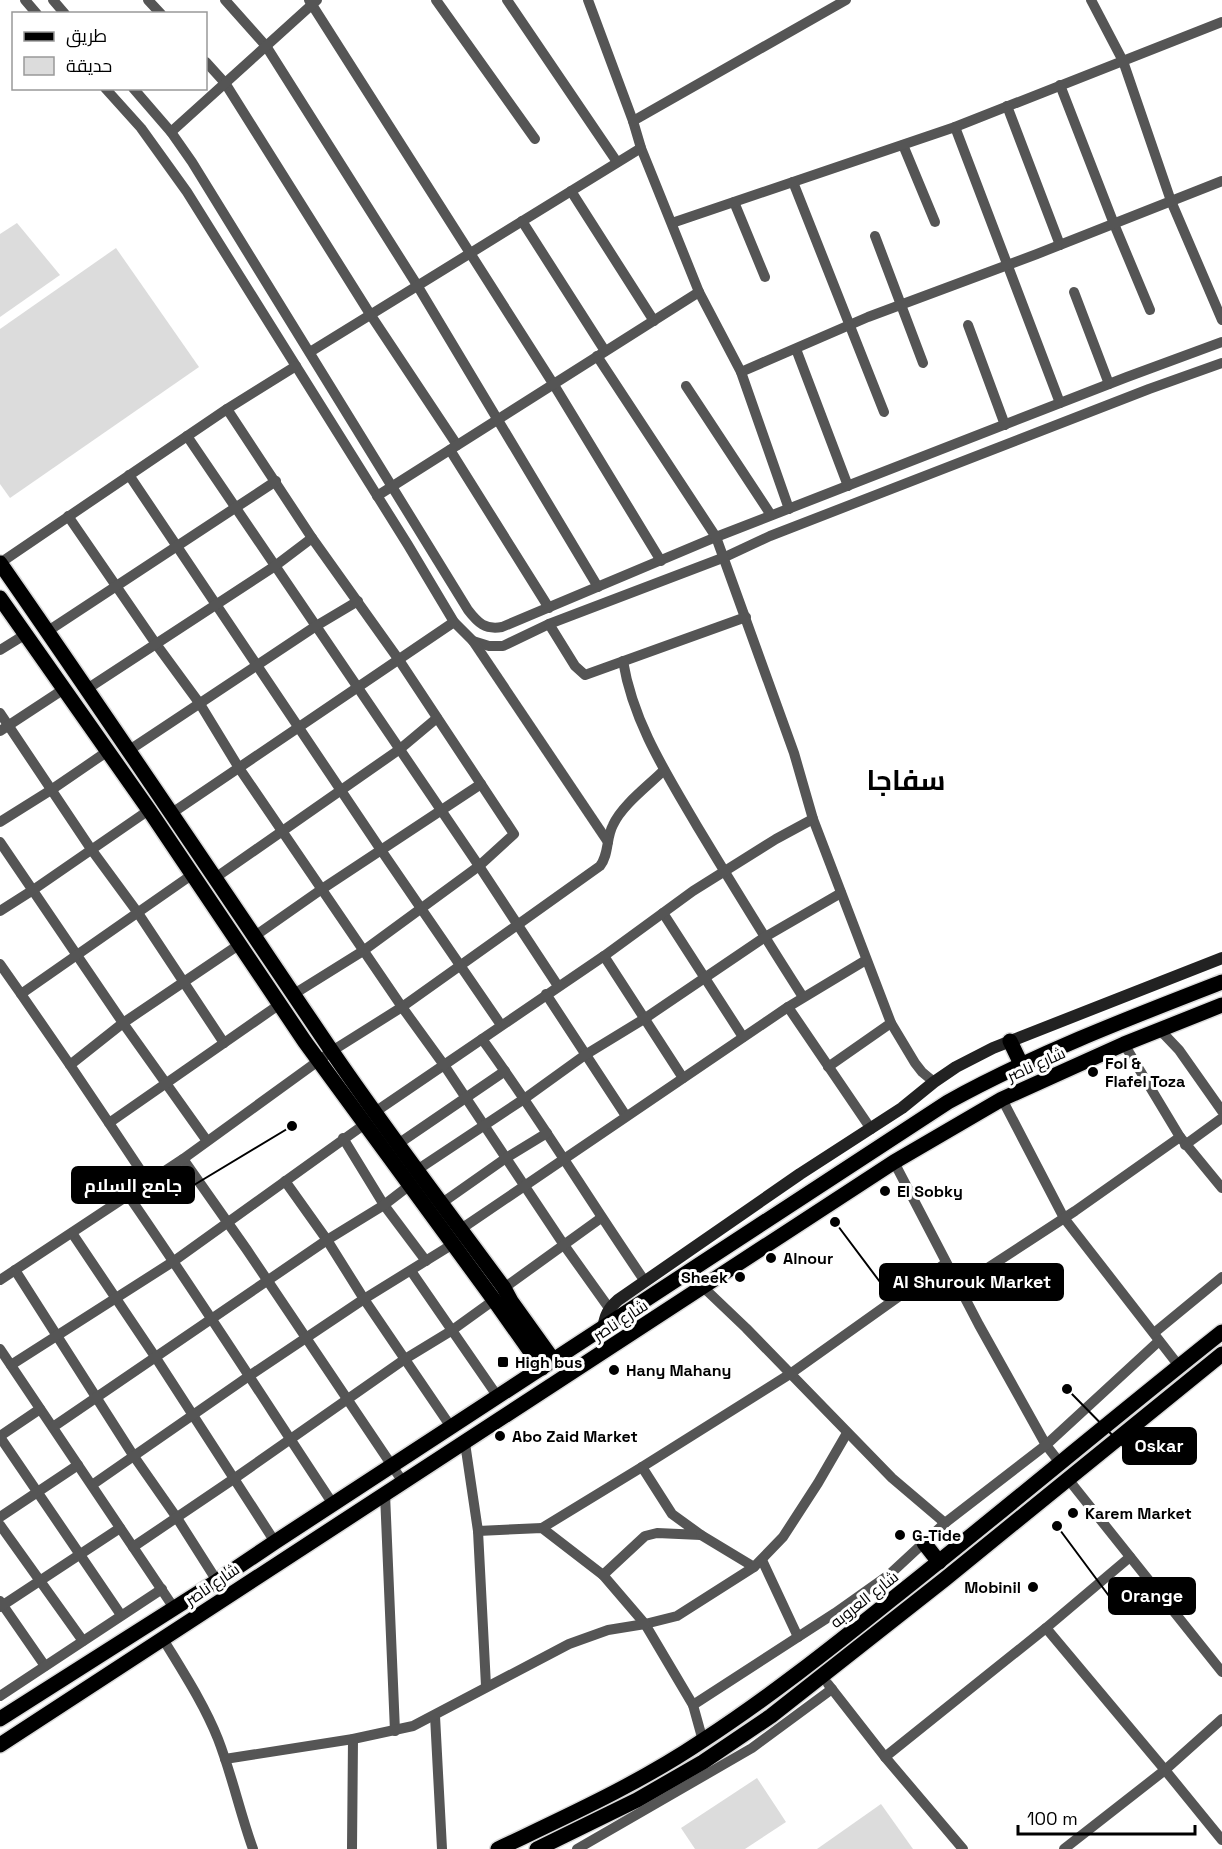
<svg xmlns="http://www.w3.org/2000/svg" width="1222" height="1849" viewBox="0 0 1222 1849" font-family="'Space Grotesk',Cairo,sans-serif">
<rect width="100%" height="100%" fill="#fff"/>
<g fill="#dcdcdc">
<polygon points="17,223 60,275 0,317 0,234"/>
<polygon points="116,248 199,367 10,498 0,484 0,329"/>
<polygon points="757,1778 786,1822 745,1849 695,1849 681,1828"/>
<polygon points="881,1804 913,1849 817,1849"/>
</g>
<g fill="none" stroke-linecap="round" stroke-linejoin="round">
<defs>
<g id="primary">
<path d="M0,563C112,724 221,887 331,1050C386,1131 446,1209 504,1288L511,1301L554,1361"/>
<polyline points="0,598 149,810 305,1042 494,1300 542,1368"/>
<polyline points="1010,1041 1021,1064"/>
<polyline points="924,1543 939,1562"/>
<path d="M0,1719L217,1581L275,1542L948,1102C1035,1054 1129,1018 1222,982"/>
<polyline points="0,1745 894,1162 1002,1099 1124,1044 1222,1005"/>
<path d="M498,1849C567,1816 638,1784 702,1741C768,1698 830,1649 891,1600C1002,1512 1111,1420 1222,1332"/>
<polyline points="537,1849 637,1800 703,1762 771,1716 945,1579 1222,1354"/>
</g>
</defs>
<use href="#primary" stroke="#dbdbdb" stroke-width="18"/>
<g stroke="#555" stroke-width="10">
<polyline points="25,0 37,14"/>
<polyline points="53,0 65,14"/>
<polyline points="148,0 161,14"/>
<polyline points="225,0 266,46 417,285 598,587"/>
<polyline points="309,0 554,385 661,561"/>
<polyline points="436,0 535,139"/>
<polyline points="507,0 617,162"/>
<polyline points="588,0 633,121 641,148 699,292 741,372 789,509"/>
<polyline points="1091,0 1123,61 1171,201 1222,320"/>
<polyline points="206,62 225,83 370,314 457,445"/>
<polyline points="1060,85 1114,224 1150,310"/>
<polyline points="105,88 141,128 187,192 408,545 454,622 473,641 489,646 503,646 549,624 725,557 770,536 1149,389 1222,363"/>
<path d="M133,88L171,132L192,162L468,610C478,623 485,630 502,627L716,537L1127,377L1222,342"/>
<polyline points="1007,106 1060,245"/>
<polyline points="633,121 846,0"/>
<polyline points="955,127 1060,403"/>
<polyline points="171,132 317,0"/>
<polyline points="903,145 935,222"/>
<polyline points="793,182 884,412"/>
<polyline points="571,191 654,321"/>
<polyline points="734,202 765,277"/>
<polyline points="522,221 605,351"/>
<polyline points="672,223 955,127 1222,22"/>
<polyline points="875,236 923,363"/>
<polyline points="1074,292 1109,384"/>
<polyline points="968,325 1005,425"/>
<polyline points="796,349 848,486"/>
<polyline points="310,352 641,148"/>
<polyline points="597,356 716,537 794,753 813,819 891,1023 915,1063 922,1072 934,1082"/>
<polyline points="741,372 868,317 1037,254 1222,181"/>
<polyline points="686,386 771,515"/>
<polyline points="227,409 296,366"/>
<polyline points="187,436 479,866 558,986"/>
<polyline points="450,450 549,608"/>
<polyline points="129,475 381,850 501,1025"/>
<polyline points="377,496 699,292"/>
<path d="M68,516L156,644L200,704L239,768L402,1007L600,866C609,855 606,838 613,825C622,805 648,786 664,770"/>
<polyline points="0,563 227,409 312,538 399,660 514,834 479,866 363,951 294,994"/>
<polyline points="549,624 575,666 585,675 746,617"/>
<polyline points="48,631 276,481"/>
<polyline points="473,641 608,842"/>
<polyline points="0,650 26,634"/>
<path d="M623,661C633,722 666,773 697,826C732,884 767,941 803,997"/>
<polyline points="87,689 275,566 312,538"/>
<polyline points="0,713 91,849 138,913 224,1043 280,1004"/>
<polyline points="0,731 64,689"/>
<polyline points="128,751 316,626 358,601"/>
<polyline points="172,813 454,622"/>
<polyline points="0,822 51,790 108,751"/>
<polyline points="0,842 123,1023 207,1141"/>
<polyline points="215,878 400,749 437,718"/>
<polyline points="0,911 33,890 149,810"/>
<polyline points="663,913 743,1037"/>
<polyline points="255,936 322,889 481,784"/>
<polyline points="604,956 683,1078"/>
<polyline points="0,964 21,994 193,874"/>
<polyline points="21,994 70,1065"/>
<polyline points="546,994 626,1116"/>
<polyline points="788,1007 871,1129"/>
<polyline points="1160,1030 1179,1050 1222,1111"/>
<path d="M482,1039C539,1117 589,1200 644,1280"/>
<polyline points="224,1043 109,1123 70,1065 123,1023 240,944"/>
<polyline points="1124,1044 1180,1137 1222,1188"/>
<polyline points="828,1067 891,1023"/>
<polyline points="1002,1099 1064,1218 1179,1366"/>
<polyline points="375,1112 444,1065 564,1245 609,1308"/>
<polyline points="109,1123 149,1183"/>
<polyline points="343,1138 384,1205 426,1261"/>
<polyline points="398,1144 505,1071"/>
<polyline points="1185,1145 1222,1118"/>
<polyline points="183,1159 247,1250 403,1482"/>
<polyline points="894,1162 979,1325 1046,1445 1060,1463"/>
<polyline points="417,1170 524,1099 585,1055 644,1019 765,937 841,893"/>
<polyline points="285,1181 327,1240 364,1299 451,1427"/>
<path d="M128,1195C198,1296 265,1401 333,1504"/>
<polyline points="442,1203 506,1158 547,1133"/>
<polyline points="461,1229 788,1007 866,960"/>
<polyline points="72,1233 156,1358 275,1542"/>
<polyline points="15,1270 133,1455 177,1518 217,1581"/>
<polyline points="411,1271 498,1397"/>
<polyline points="0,1280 183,1159 332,1051 402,1007 444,1065 604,956 693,891 776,839 813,819"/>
<polyline points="960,1286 1075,1211 1180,1137"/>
<polyline points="703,1287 746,1328 892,1478 945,1523"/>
<polyline points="504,1288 601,1218"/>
<polyline points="1154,1333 1222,1277"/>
<polyline points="0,1349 174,1608"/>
<polyline points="11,1365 174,1261 365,1124"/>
<polyline points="53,1427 327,1240 384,1205 410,1185"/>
<polyline points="0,1436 40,1409"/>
<polyline points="0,1437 121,1615"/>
<polyline points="465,1443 478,1531 542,1528 603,1575"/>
<polyline points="642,1467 672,1514 701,1535 657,1533 645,1536 603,1575 645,1624"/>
<polyline points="1068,1479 1222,1672"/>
<polyline points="92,1485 249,1376 364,1299 453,1244"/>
<polyline points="385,1494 395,1731"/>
<polyline points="0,1517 78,1465"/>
<polyline points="0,1525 83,1641"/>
<polyline points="542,1528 642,1467 790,1374 946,1263"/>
<polyline points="478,1531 486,1686"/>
<polyline points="701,1535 754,1567"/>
<polyline points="133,1547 235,1478 405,1359 451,1331 494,1300"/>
<polyline points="1130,1557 1046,1628 1165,1770 1222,1840"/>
<polyline points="762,1560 798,1637"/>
<polyline points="0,1601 45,1666"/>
<polyline points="0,1607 120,1528"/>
<path d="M163,1639C183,1672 204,1704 218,1739C232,1775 240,1813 253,1849"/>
<polyline points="828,1684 885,1757 963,1849"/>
<polyline points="0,1696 162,1589"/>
<polyline points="693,1705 835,1613 890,1574 945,1523 1046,1445 1159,1341"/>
<polyline points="435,1716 442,1849"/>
<polyline points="703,1741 693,1705 645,1624 677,1616 754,1567 783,1537 818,1483 847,1433"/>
<polyline points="885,1757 1046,1628"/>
<polyline points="225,1759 353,1739 413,1726 569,1644 608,1630 645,1624"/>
<polyline points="352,1849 353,1739"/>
<polyline points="577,1849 752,1748 832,1689"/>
<polyline points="1064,1849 1165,1770 1222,1719"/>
</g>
<path stroke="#222" stroke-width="12" d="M603,1329C605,1315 608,1309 618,1300L800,1174L902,1108L934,1082L956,1067L993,1048L1222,958"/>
<use href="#primary" stroke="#000" stroke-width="15"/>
</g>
<g fill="#000" stroke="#fff" stroke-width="2">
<circle cx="1093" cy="1072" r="6"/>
<circle cx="885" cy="1191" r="6"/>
<circle cx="771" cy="1258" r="6"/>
<circle cx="740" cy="1277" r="6"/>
<rect x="497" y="1356" width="12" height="12" rx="3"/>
<circle cx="614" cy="1370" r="6"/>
<circle cx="500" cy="1436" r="6"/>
<circle cx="1073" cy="1513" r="6"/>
<circle cx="900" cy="1535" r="6"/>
<circle cx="1033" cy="1587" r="6"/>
</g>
<g text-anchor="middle" stroke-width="6" stroke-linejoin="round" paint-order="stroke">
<g font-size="16" font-weight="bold" fill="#000" stroke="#fff" text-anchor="start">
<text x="1105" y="1069">Fol &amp;<tspan x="1105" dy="18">Flafel Toza</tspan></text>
<text x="897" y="1197">El Sobky</text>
<text x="783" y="1264">Alnour</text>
<text x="728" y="1283" text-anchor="end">Sheek</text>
<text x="515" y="1368">High bus</text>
<text x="626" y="1376">Hany Mahany</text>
<text x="512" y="1442">Abo Zaid Market</text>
<text x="1085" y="1519">Karem Market</text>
<text x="912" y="1541">G-Tide</text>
<text x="1021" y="1593" text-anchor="end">Mobinil</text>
</g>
<g font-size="16" fill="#000" stroke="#fff">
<text transform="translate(1036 1064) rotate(-24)" y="6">شارع ناصر</text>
<text transform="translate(620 1320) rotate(-33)" y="6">شارع ناصر</text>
<text transform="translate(212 1584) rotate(-34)" y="6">شارع ناصر</text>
<text transform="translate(864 1599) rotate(-38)" y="6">شارع العروبه</text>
</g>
<g font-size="28" font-weight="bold" fill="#000" stroke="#fff">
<text x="906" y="790">سفاجا</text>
</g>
</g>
<path fill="none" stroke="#000" stroke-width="2" d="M292 1126L194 1185M835 1222L880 1282M1067 1389L1123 1446M1057 1526L1109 1596"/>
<g fill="#000" stroke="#fff" stroke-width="2">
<circle cx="292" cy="1126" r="6"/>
<circle cx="835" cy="1222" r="6"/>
<circle cx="1067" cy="1389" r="6"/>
<circle cx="1057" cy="1526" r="6"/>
</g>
<g fill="#000" stroke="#000" stroke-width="2">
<rect x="72" y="1167" width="122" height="36" rx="6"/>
<rect x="880" y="1264" width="183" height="36" rx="6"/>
<rect x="1123" y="1428" width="73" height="36" rx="6"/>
<rect x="1109" y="1578" width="86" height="36" rx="6"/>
</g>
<g font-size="18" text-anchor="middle" font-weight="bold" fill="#fff">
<text x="133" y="1192">جامع السلام</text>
<text x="972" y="1288">Al Shurouk Market</text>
<text x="1159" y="1452">Oskar</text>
<text x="1152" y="1602">Orange</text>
</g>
<rect x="12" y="12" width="195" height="78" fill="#ffffff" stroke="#999999" stroke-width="1.5"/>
<rect x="24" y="32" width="30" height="9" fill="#000000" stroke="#999999" stroke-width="1.5"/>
<text x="66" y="42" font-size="18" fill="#000000">طريق</text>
<rect x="24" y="57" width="30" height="18" fill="#dcdcdc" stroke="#999999" stroke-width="1.5"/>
<text x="66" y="72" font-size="18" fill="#000000">حديقة</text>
<path d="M1018 1825v9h177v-9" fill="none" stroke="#000000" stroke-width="3"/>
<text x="1027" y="1825" font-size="18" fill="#000000" stroke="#ffffff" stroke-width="4.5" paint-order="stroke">100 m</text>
</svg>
